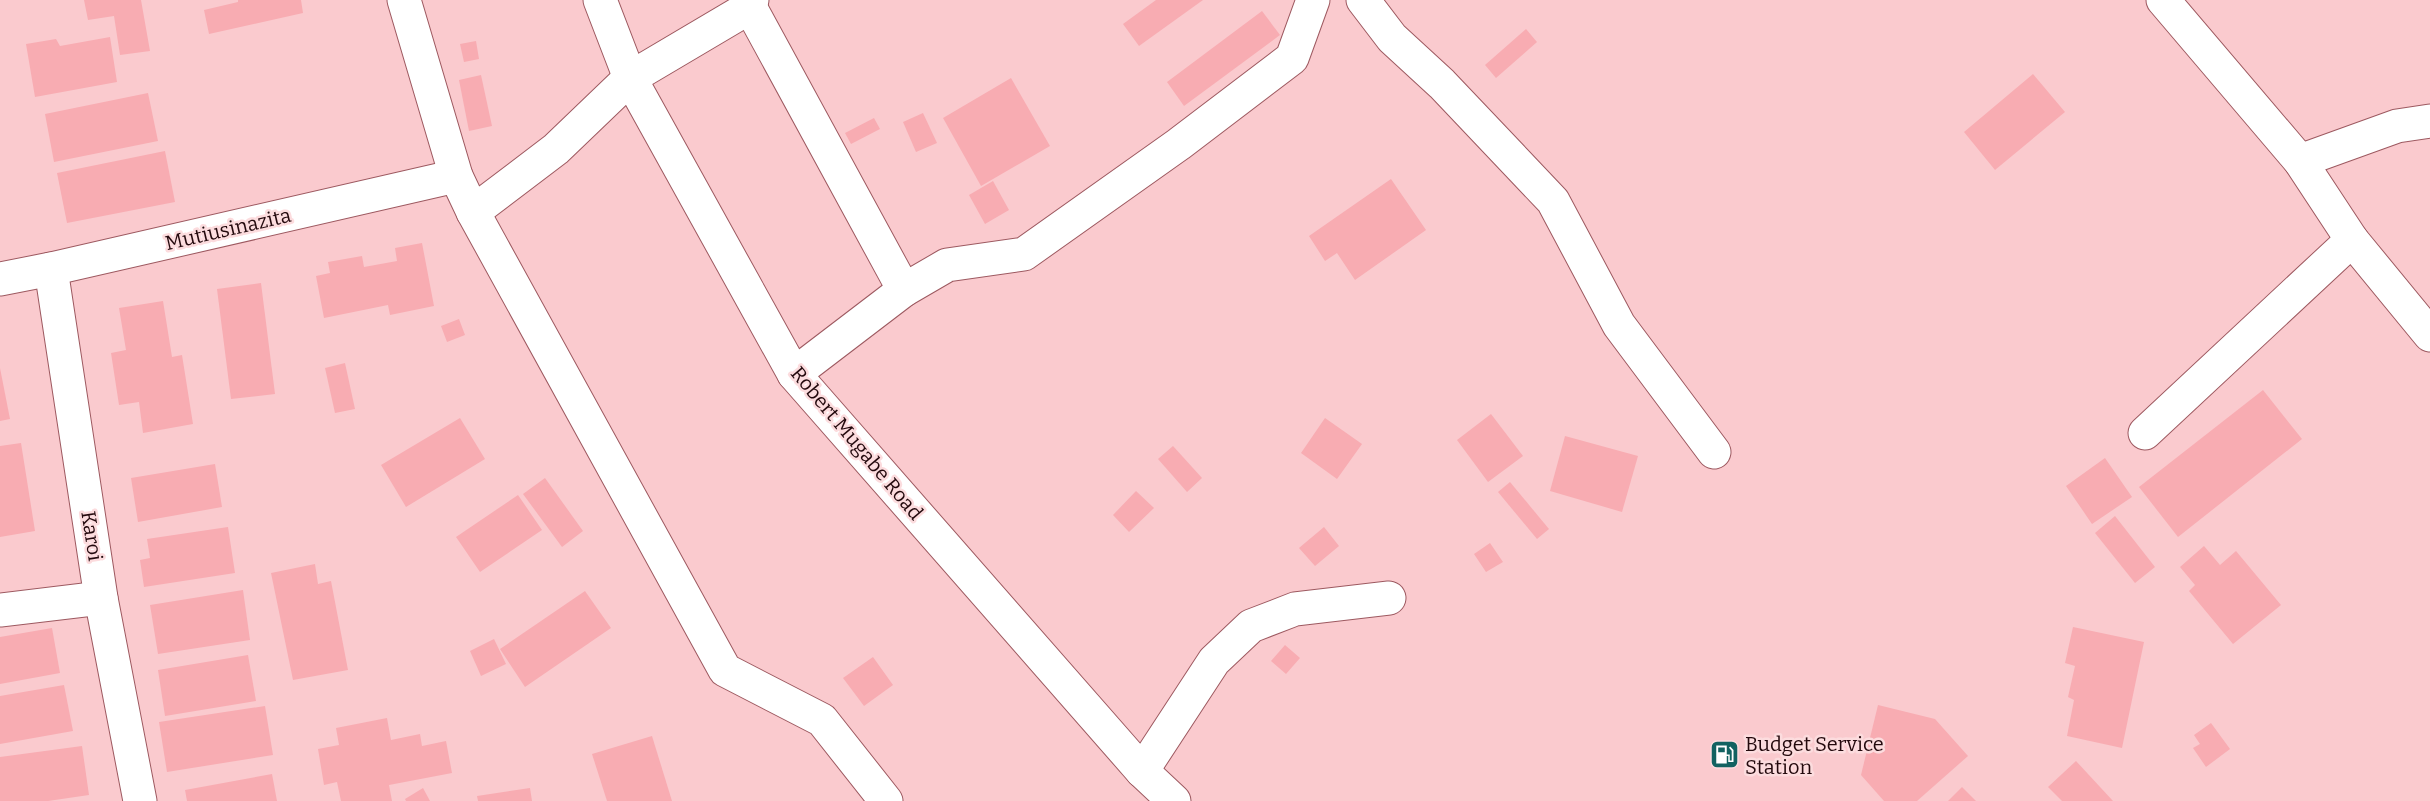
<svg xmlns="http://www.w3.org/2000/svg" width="2430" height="801" viewBox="0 0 2430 801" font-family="Bitter,serif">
<rect width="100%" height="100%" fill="#facace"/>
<g fill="#f8acb2">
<polygon points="84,0 141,0 150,51 120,55 114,16 88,20"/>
<polygon points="238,0 301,0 303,13 209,34 204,10 238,2"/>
<polygon points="1156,0 1203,0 1139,46 1123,24"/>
<polygon points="1262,11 1280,35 1184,106 1167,82"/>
<polygon points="1526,29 1537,42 1496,78 1485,65"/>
<polygon points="110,37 117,82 35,97 26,44 56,39 60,46"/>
<polygon points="476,41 479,59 464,62 460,44"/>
<polygon points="2033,74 2065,112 1995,170 1964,132"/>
<polygon points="481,75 492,126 469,131 459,80"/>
<polygon points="1011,78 1050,146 981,186 943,118"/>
<polygon points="148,93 158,141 54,162 45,114"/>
<polygon points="923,113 937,143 916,152 903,122"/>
<polygon points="874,118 880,129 851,144 845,133"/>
<polygon points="165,151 175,202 67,223 57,173"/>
<polygon points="1391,179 1426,230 1355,280 1337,253 1325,261 1309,236"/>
<polygon points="993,181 1009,210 985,224 969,195"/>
<polygon points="422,243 434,306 390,315 388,305 324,318 316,276 330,273 328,262 362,256 364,267 397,261 395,248"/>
<polygon points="261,283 275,394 231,399 217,289"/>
<polygon points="163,301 172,357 182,355 193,424 143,433 139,402 119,405 111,353 126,350 119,308"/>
<polygon points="459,319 465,335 447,342 441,326"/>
<polygon points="345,363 355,409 335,413 325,368"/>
<polygon points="0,368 10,419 0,421"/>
<polygon points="2263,390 2302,439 2178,537 2139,487"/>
<polygon points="1491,414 1523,456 1488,482 1457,440"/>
<polygon points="460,418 485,459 406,507 381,465"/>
<polygon points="1325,418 1362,444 1337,479 1301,453"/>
<polygon points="1565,436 1638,456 1622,512 1550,491"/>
<polygon points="21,443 35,531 0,537 0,446"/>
<polygon points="1173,446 1202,478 1187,492 1158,459"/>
<polygon points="2105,458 2132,497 2092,524 2066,486"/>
<polygon points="215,464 222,507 138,522 131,478"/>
<polygon points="545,478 583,531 562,547 523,494"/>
<polygon points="1510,482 1549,529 1537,539 1498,492"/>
<polygon points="1136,491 1154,508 1129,532 1113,515"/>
<polygon points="518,495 542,530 480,572 456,537"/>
<polygon points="2115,516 2155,567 2135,583 2095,533"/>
<polygon points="228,527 235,573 144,587 140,560 150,558 147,539"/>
<polygon points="1324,527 1339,546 1315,566 1299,548"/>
<polygon points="1490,543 1503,562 1486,572 1474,554"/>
<polygon points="2204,546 2220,565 2236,551 2281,605 2233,644 2189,591 2195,585 2180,567"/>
<polygon points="315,564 318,584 331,581 348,670 293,680 271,573"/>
<polygon points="243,590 250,640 158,654 150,605"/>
<polygon points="585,591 611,628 525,687 500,649"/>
<polygon points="2073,627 2144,642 2122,748 2067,736 2074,700 2068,697 2075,666 2065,663"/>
<polygon points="52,628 60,673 0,684 0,637"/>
<polygon points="494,639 506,664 481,676 470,651"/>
<polygon points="1285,645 1300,658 1286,674 1271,661"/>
<polygon points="248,655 256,701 165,716 158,670"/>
<polygon points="873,657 893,685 864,706 843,678"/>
<polygon points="64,685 73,731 0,744 0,696"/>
<polygon points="1878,705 1935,719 1968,756 1917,801 1884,801 1861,775"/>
<polygon points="265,706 273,755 167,772 159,722"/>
<polygon points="387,718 391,740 420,734 422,746 446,741 452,773 389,785 392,801 341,801 337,782 324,785 318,749 339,745 336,728"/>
<polygon points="2211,723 2230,749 2206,767 2193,748 2200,744 2194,735"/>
<polygon points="652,736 672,801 607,801 592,754"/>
<polygon points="82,746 89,795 48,801 0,801 0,757"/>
<polygon points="2076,761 2113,801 2062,801 2048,787"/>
<polygon points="272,774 277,801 187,801 185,790"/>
<polygon points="1962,787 1976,801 1948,801"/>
<polygon points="423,788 430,801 406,801 405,799"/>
<polygon points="530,788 532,801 478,801 477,796"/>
</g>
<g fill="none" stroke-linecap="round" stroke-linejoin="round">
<defs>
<g id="minor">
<polyline points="404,0 456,176 473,212 725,670 822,720 886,801"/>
<polyline points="1363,0 1392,38 1442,84 1553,201 1619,325 1714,452"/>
<polyline points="2163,0 2300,161 2352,240 2430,335"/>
<polyline points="750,7 904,290 947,265 1024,254 1179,144 1292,58 1313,0"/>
<polyline points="2300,161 2397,126 2430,121"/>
<polyline points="473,212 556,149 630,78 750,7 752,0"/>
<polyline points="51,269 101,598 140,801"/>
<polyline points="0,279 51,269 456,176"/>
<polyline points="794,374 904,290"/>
<polyline points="2145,433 2352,240"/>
<polyline points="0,610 101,598"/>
<polyline points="1142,771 1214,661 1251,626 1295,609 1389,598"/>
</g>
<polyline id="major" points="600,0 630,78 794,374 1142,771 1174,801"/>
</defs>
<use href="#minor" stroke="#9d5960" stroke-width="35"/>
<use href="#major" stroke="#9d5960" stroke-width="35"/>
<use href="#minor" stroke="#fff" stroke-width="33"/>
<use href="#major" stroke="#fff" stroke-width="33"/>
</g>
<defs>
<symbol id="fuel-square" viewBox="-11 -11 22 22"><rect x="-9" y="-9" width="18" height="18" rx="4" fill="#126261" stroke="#fcdcde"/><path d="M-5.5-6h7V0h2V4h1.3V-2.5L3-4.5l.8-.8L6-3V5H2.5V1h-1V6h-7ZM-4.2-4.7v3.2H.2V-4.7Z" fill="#fff"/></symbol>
</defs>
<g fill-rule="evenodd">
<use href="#fuel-square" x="1708" y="738" width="33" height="33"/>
</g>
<g text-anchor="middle" stroke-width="5" stroke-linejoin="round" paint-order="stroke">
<g font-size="20" fill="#23090d" stroke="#fcdcde">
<text transform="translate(228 229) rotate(-13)" y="7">Mutiusinazita</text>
<text transform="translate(857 443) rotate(50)" y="7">Robert Mugabe Road</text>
<text transform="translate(92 536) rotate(81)" y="7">Karoi</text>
</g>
<g font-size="20" fill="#23090d" stroke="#fcdcde" text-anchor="start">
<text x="1745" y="751">Budget Service<tspan x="1745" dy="23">Station</tspan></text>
</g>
</g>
</svg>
